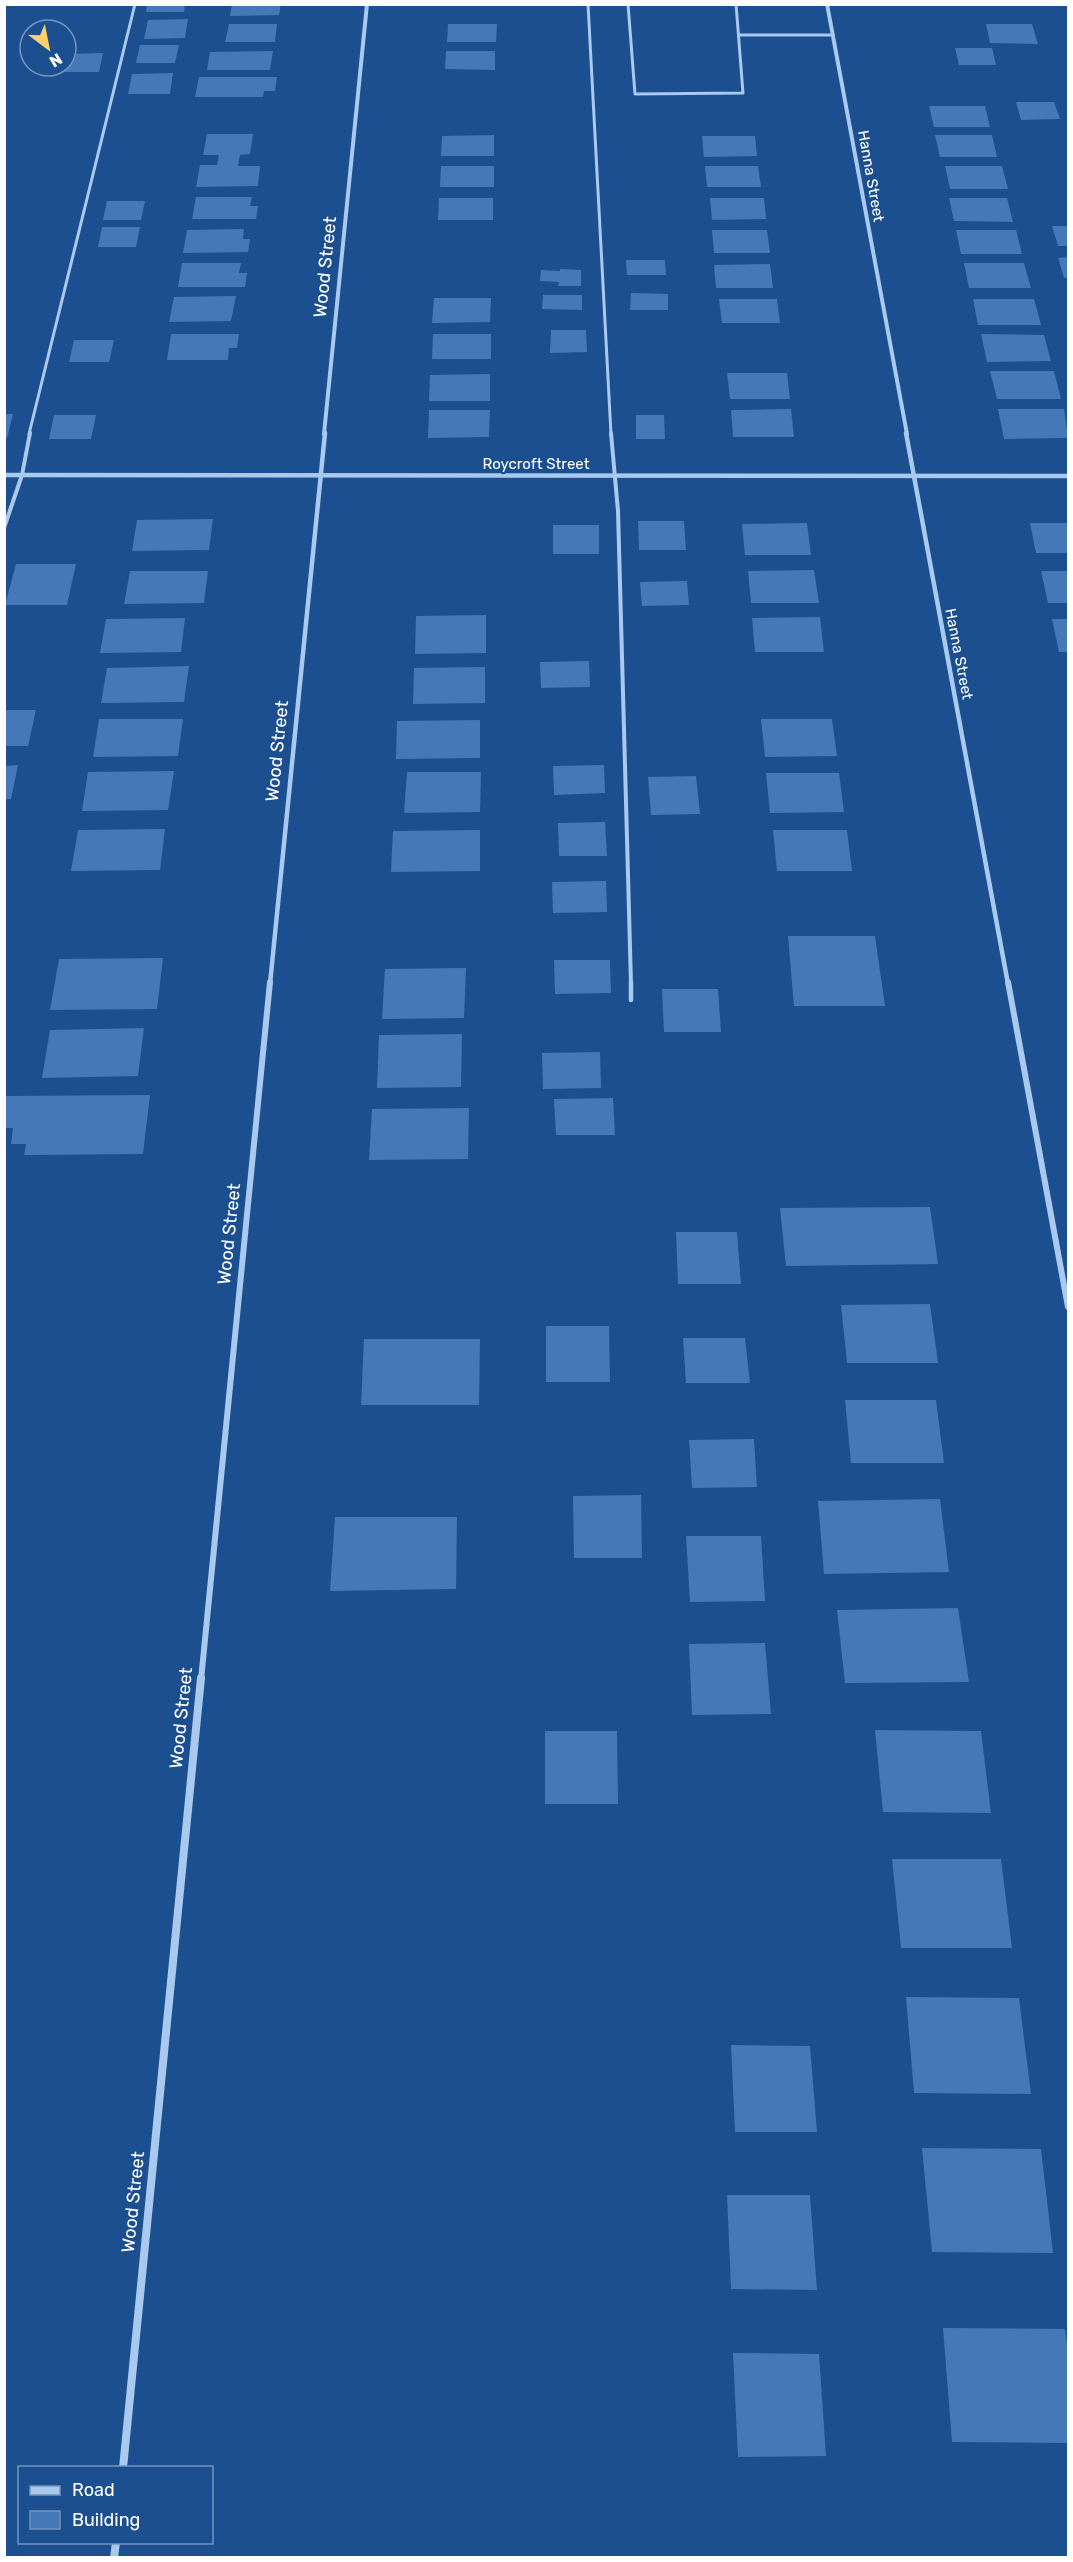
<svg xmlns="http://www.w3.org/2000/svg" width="1073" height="2562" viewBox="0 0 1073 2562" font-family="Rubik,sans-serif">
<rect width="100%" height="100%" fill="#1b4f8f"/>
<g fill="#4478b7">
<polygon points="147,4 185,4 184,12 146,12"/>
<polygon points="232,4 281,4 279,15 230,16"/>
<polygon points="188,19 185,38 144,39 148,20"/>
<polygon points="229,24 277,24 275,42 225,42"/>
<polygon points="448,24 497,24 496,42 447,42"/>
<polygon points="986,24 1032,24 1038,44 990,43"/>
<polygon points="140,45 179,45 175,63 136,63"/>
<polygon points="955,48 992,48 996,65 959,65"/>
<polygon points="273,51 270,70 207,70 210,52"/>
<polygon points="446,51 495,51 495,70 445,69"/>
<polygon points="103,53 99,72 60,72 61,66 66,66 66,54"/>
<polygon points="173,73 170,94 128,94 132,74"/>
<polygon points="199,77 277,77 275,91 264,91 263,97 195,97"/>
<polygon points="1016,102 1054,102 1060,119 1021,120"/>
<polygon points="929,106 985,106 990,127 934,127"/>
<polygon points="207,134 253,134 250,154 240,155 238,166 260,166 258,186 196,187 200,165 217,165 219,155 203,155"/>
<polygon points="494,135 494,156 441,156 442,136"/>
<polygon points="935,135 992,135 997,157 940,157"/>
<polygon points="702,136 755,136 757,156 704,157"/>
<polygon points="441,166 494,166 494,187 440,187"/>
<polygon points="705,166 758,166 761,187 707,187"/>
<polygon points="945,166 1002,166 1008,189 950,189"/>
<polygon points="196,197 252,197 250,206 258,206 256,219 192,219"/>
<polygon points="439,198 493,198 493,220 438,220"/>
<polygon points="710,198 764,198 766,219 712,220"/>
<polygon points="949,198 1007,198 1013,222 954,221"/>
<polygon points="107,201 145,201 141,220 103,220"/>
<polygon points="1052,226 1068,226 1068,246 1058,246"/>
<polygon points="102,227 140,227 136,247 98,247"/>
<polygon points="244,229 243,239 250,239 248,252 183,253 187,230"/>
<polygon points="712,230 767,230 770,253 714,253"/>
<polygon points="956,230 1016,230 1022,254 961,254"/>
<polygon points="1068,257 1068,278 1064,278 1058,258"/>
<polygon points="626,260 665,260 666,275 627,275"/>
<polygon points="182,263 241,263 239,273 247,273 245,287 178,287"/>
<polygon points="964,263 1024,263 1031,288 969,288"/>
<polygon points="770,264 773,288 716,288 714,265"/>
<polygon points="560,269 581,270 581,286 558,286 559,282 540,281 541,270 560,271"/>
<polygon points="631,293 668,294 668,310 630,310"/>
<polygon points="543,295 582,295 582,310 542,309"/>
<polygon points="236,296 231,321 169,322 174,297"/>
<polygon points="434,298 491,298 490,322 432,323"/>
<polygon points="719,299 777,299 780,323 722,323"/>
<polygon points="973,299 1034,299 1041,325 978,325"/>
<polygon points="551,330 586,330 587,352 550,353"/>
<polygon points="171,334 239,334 237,348 229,348 228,360 167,360"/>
<polygon points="433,334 491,334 491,359 432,359"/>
<polygon points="981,334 1044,335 1051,361 987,362"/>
<polygon points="74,340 114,340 109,362 69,362"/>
<polygon points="990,371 1054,371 1061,399 997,399"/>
<polygon points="727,373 787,373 790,399 730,399"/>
<polygon points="490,374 490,401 429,401 430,375"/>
<polygon points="791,409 794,437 733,437 731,410"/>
<polygon points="998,409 1064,409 1068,438 1004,439"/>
<polygon points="429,410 490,410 489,437 428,438"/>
<polygon points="4,414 13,414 7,438 4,438"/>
<polygon points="54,415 96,415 91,439 49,439"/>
<polygon points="636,415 664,415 665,439 636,439"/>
<polygon points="213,519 209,550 132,551 137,520"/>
<polygon points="638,521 684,521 686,550 639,550"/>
<polygon points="807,523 811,555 745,555 742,524"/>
<polygon points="1030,523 1068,523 1068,553 1036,553"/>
<rect x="553" y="525" width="46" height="29"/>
<polygon points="16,564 76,564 67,605 5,605"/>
<polygon points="814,570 819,603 751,603 748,571"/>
<polygon points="130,571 208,571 204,603 124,604"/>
<polygon points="1041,571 1068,571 1068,603 1048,603"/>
<polygon points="687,581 689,605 642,606 640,582"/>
<polygon points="486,615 486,653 415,654 416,616"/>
<polygon points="820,617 824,652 755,652 752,618"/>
<polygon points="185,618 181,652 100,653 106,619"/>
<polygon points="1052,619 1068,619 1068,652 1059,652"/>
<polygon points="589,661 590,687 541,688 540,662"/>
<polygon points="189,666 184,702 101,703 107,668"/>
<polygon points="485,667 485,703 413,704 414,668"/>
<polygon points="4,710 36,710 28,746 4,746"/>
<polygon points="99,719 183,719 178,756 93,757"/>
<polygon points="761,719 832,719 837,756 765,757"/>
<polygon points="480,720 480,758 396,759 397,721"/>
<polygon points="18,765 11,799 4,799 4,766"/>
<polygon points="604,765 605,793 554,795 553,766"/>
<polygon points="174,771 168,810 82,811 88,772"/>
<polygon points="407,772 481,772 480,812 404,813"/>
<polygon points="766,773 839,773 844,812 770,813"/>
<polygon points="696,776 700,814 651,815 648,777"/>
<polygon points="605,822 607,856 559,856 558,823"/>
<polygon points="165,829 160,870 71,871 78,830"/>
<polygon points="480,830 480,871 391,872 393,831"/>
<polygon points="773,830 847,830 852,871 777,871"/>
<polygon points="606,881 607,912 553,913 552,882"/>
<polygon points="788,936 875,936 885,1006 794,1006"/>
<polygon points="163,958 157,1009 50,1010 59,959"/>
<polygon points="554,960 610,960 611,993 555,994"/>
<polygon points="466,968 464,1018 382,1019 385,969"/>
<polygon points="662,989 718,989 721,1032 664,1032"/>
<polygon points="144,1028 138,1076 42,1078 50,1030"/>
<polygon points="462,1034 461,1087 377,1088 379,1035"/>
<polygon points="600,1052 601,1088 543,1089 542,1053"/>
<polygon points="150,1095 143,1154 24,1155 26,1144 11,1144 13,1128 4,1128 4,1096"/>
<polygon points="613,1098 615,1135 556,1135 554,1099"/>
<polygon points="469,1108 468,1159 369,1160 372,1109"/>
<polygon points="930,1207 938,1264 786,1266 780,1208"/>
<polygon points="676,1232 737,1232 741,1284 678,1284"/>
<polygon points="930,1304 938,1363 847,1363 841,1305"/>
<polygon points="546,1326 609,1326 610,1382 546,1382"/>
<polygon points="683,1338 745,1338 750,1383 686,1383"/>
<polygon points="364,1339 480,1339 479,1405 361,1405"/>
<polygon points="845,1400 936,1400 944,1463 851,1463"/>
<polygon points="754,1439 757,1487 692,1488 689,1440"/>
<polygon points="641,1495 642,1558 574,1558 573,1496"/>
<polygon points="940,1499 949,1572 824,1574 818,1501"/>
<polygon points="335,1517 457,1517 456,1589 330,1591"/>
<polygon points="686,1536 761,1536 765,1601 690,1602"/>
<polygon points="958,1608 969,1682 845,1683 837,1610"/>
<polygon points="765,1643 771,1714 692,1715 689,1644"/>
<polygon points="875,1730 981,1731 991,1813 883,1812"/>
<polygon points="545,1731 617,1731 618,1804 545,1804"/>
<polygon points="892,1859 1001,1859 1012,1948 901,1948"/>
<polygon points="906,1997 1019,1998 1031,2094 914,2093"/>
<polygon points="731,2045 810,2046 817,2132 735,2132"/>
<polygon points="922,2148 1041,2149 1053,2253 932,2252"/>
<polygon points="727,2195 810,2195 817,2290 731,2289"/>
<polygon points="943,2328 1065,2329 1068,2352 1068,2443 952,2442"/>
<polygon points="733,2353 819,2354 826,2456 738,2457"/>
</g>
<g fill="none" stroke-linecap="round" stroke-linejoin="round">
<g stroke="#a9c9ee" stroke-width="3">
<polyline points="588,4 611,434"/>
<polyline points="628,4 635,94 743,93 736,4"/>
<polyline points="739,35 833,35"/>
<polyline points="29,434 135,4"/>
</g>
<g stroke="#a9c9ee" stroke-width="4">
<polyline points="611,433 618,511 631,984"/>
<polyline points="4,528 22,475 30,433"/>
</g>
<polyline stroke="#a9c9ee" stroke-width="4.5" points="631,982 631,1000"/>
<g stroke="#a9c9ee" stroke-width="4">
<polyline points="827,4 907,434"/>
<polyline points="324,434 367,4"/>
</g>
<g stroke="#a9c9ee" stroke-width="4.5">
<polyline points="906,433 1008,984"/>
<polyline points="4,475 1068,476"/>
<polyline points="270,984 325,433"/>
</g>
<g stroke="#a9c9ee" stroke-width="6">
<polyline points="1008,982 1068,1307"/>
<polyline points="201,1680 270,982"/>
</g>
<g stroke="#a9c9ee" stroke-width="8">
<polyline points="123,2468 201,1678"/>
<polyline points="114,2558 116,2542"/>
</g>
</g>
<g text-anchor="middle" stroke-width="4.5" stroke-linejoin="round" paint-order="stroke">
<g font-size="15" fill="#fff" stroke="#1b4f8f">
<text transform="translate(871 176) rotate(80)" y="5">Hanna Street</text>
<text x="536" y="469">Roycroft Street</text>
<text transform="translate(959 654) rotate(79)" y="5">Hanna Street</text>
</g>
<g font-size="18" fill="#fff" stroke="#1b4f8f">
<text transform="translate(325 267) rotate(-84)" y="6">Wood Street</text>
<text transform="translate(277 751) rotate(-84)" y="6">Wood Street</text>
<text transform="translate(229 1234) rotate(-84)" y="6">Wood Street</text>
<text transform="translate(181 1718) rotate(-84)" y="6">Wood Street</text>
<text transform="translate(133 2202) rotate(-84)" y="6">Wood Street</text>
</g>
</g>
<rect width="1073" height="2562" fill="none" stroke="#ffffff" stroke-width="12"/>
<rect x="18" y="2466" width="195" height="78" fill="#1b4f8f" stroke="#7695bc" stroke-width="1.5"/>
<rect x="30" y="2486" width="30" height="9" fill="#a9c9ee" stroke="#7695bc" stroke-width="1.5"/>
<text x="72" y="2496" font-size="18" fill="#ffffff">Road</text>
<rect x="30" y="2511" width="30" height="18" fill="#4478b7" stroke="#7695bc" stroke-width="1.5"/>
<text x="72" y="2526" font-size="18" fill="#ffffff">Building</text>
<g transform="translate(48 48) rotate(148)"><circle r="28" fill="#1b4f8f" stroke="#7695bc" stroke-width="1.5"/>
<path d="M0-4.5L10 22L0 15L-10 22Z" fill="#ffd166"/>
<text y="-9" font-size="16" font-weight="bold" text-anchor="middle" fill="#ffffff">N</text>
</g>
</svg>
